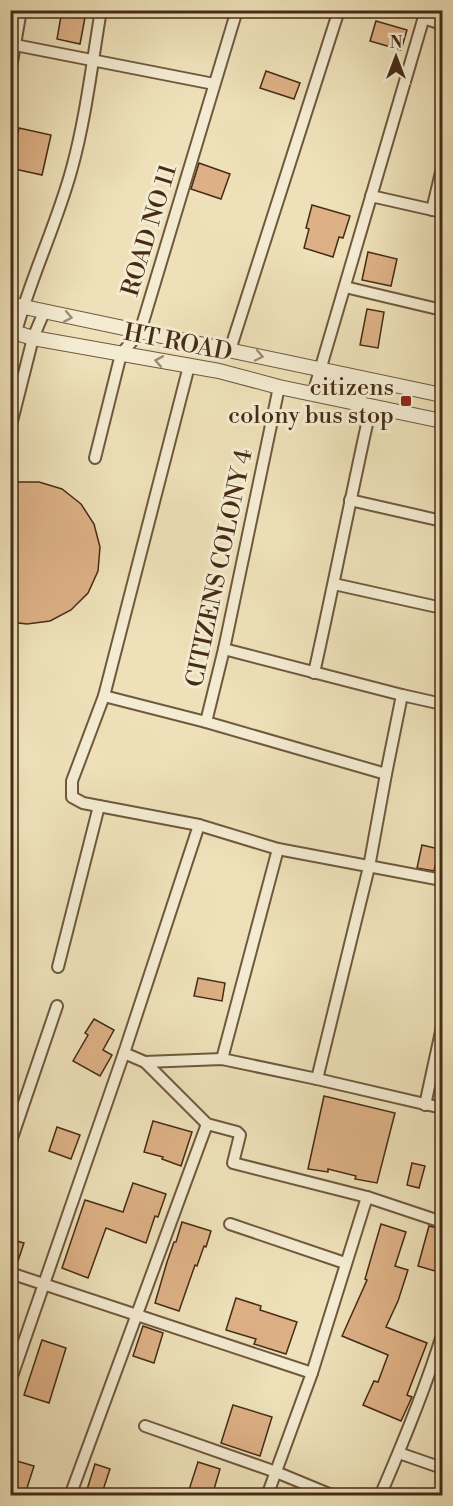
<svg xmlns="http://www.w3.org/2000/svg" width="453" height="1506" viewBox="0 0 453 1506" font-family="'Libre Bodoni',serif">
<rect width="100%" height="100%" fill="#eee1b9"/>
<filter id="stains"><feTurbulence type="fractalNoise" baseFrequency=".00333" numOctaves="4"/><feColorMatrix values="0 0 0 0 .2 0 0 0 0 .09 0 0 0 0 .02 0 0 0 .5 -.17"/></filter>
<radialGradient id="worn" r=".72"><stop offset=".6" stop-color="#630" stop-opacity="0"/><stop offset="1" stop-color="#630" stop-opacity=".3"/></radialGradient>
<g fill="#ddb185" stroke="#462b16" stroke-width="1.5">
<polygon points="62,10 76,10 86,12 80,44 57,39"/>
<polygon points="376,21 407,30 401,50 370,41"/>
<polygon points="266,71 300,83 294,99 260,88"/>
<polygon points="19,128 51,135 42,175 10,168"/>
<polygon points="199,163 230,174 221,199 191,189"/>
<polygon points="312,205 350,216 343,238 339,237 333,257 304,248 309,229 306,228"/>
<polygon points="368,252 397,259 391,286 362,280"/>
<polygon points="367,309 384,312 378,348 360,345"/>
<polygon points="15,482 39,482 62,489 81,504 94,524 100,547 98,571 88,593 71,610 50,621 27,624 10,622 10,484"/>
<polygon points="422,845 439,849 434,871 417,868"/>
<polygon points="198,978 225,983 222,1001 194,996"/>
<polygon points="94,1019 114,1030 103,1050 112,1055 100,1076 73,1061 88,1035 85,1033"/>
<polygon points="324,1096 395,1113 377,1183 355,1179 356,1176 328,1169 328,1172 308,1169"/>
<polygon points="153,1121 192,1132 181,1166 162,1159 163,1157 144,1152"/>
<polygon points="57,1127 80,1135 71,1159 49,1151"/>
<polygon points="412,1163 425,1166 419,1188 407,1185"/>
<polygon points="133,1183 166,1194 158,1217 155,1216 146,1243 106,1228 88,1278 62,1268 85,1200 123,1212"/>
<polygon points="182,1222 211,1231 206,1247 204,1246 197,1266 195,1265 179,1311 155,1303 167,1262 174,1242 176,1242"/>
<polygon points="381,1224 406,1232 395,1266 408,1270 398,1301 386,1327 427,1343 407,1395 412,1397 401,1421 363,1405 374,1381 378,1382 388,1355 342,1336 367,1280 365,1279"/>
<polygon points="429,1226 442,1229 442,1273 418,1266"/>
<polygon points="10,1239 24,1243 16,1267 10,1266"/>
<polygon points="236,1298 261,1306 260,1310 297,1322 286,1354 254,1344 256,1339 226,1330"/>
<polygon points="143,1326 163,1333 154,1363 133,1356"/>
<polygon points="42,1340 66,1348 49,1403 24,1395"/>
<polygon points="233,1405 272,1417 260,1456 221,1443"/>
<polygon points="10,1459 34,1466 26,1491 10,1486"/>
<polygon points="198,1462 220,1469 212,1496 187,1496"/>
<polygon points="95,1464 110,1469 101,1496 85,1496"/>
</g>
<g fill="none" stroke-linecap="round" stroke-linejoin="round">
<defs>
<g id="minor">
<polyline points="423,18 442,24"/>
<polyline points="10,44 214,84"/>
<polyline points="10,73 21,10"/>
<polyline points="371,196 442,212"/>
<polyline points="432,210 442,168"/>
<polyline points="345,287 442,310"/>
<path d="M16,332C31,276 57,224 72,168C86,117 92,63 101,10"/>
<polyline points="230,350 339,10"/>
<polyline points="189,366 104,696 72,781 72,797 83,803 199,825 278,849 442,880"/>
<polyline points="313,394 426,10"/>
<polyline points="10,429 33,338 44,312"/>
<polyline points="95,458 121,354 140,332 237,10"/>
<polyline points="350,500 442,521"/>
<polyline points="334,584 442,608"/>
<polyline points="224,649 402,695 442,704"/>
<path d="M314,673C334,584 351,495 371,406"/>
<polyline points="104,696 206,722 386,774"/>
<polyline points="206,722 224,649 279,387"/>
<polyline points="58,967 99,806"/>
<polyline points="124,1053 145,1062 207,1124 237,1132 240,1135 233,1163 367,1197 442,1222"/>
<polyline points="222,1059 278,849"/>
<polyline points="145,1062 222,1059 317,1079 442,1108"/>
<polyline points="317,1079 369,867 386,774 402,695"/>
<polyline points="425,1105 442,1027"/>
<polyline points="10,1144 57,1006"/>
<polyline points="230,1224 345,1263"/>
<polyline points="10,1273 312,1373"/>
<polyline points="10,1382 124,1053 199,825"/>
<polyline points="145,1426 276,1472 334,1496"/>
<polyline points="399,1453 442,1468"/>
<polyline points="10,1495 12,1496"/>
<polyline points="70,1496 207,1124"/>
<polyline points="267,1496 312,1373 367,1197"/>
<path d="M380,1496C403,1443 425,1390 442,1335"/>
</g>
<g id="tertiary">
<polyline points="10,304 442,395"/>
<polyline points="10,331 33,338 219,371 279,387 442,421"/>
</g>
</defs>
<use href="#minor" stroke="#70583f" stroke-width="14"/>
<use href="#tertiary" stroke="#70583f" stroke-width="16"/>
<use href="#minor" stroke="#f4ecd2" stroke-width="10"/>
<use href="#tertiary" stroke="#f4ecd2" stroke-width="14"/>
</g>
<defs><path id="oneway-chevron" d="M-2-3.5L2.5 0L-2 3.5" fill="none" stroke-width="1.6" stroke-linecap="round" stroke-linejoin="round" transform="scale(1.5)"/></defs>
<g stroke="#9d8c74">
<use href="#oneway-chevron" transform="translate(68 317) rotate(11)"/>
<use href="#oneway-chevron" transform="translate(259 356) rotate(12)"/>
<use href="#oneway-chevron" transform="translate(159 361) rotate(-170)"/>
</g>
<rect fill="#8f2418" stroke="#f4ecd2" stroke-width="2" x="400" y="395" width="12" height="12" rx="3"/>
<g text-anchor="middle" stroke-width="6" stroke-linejoin="round" paint-order="stroke">
<g font-size="24" fill="#462b16" stroke="#f4ecd2">
<text transform="translate(149 230) rotate(-73)" y="8">ROAD NO 11</text>
<text transform="translate(178 342) rotate(11)" y="8">HT ROAD</text>
<text transform="translate(219 568) rotate(-78)" y="8">CITIZENS COLONY 4</text>
</g>
<g font-size="24" fill="#462b16" stroke="#f4ecd2" text-anchor="end">
<text x="394" y="395">citizens<tspan x="394" dy="28">colony bus stop</tspan></text>
</g>
</g>
<rect width="453" height="1506" fill="none" stroke="#eee1b9" stroke-width="36"/>
<rect x="12" y="12" width="429" height="1482" fill="none" stroke="#462b16" stroke-width="3"/>
<rect x="18" y="18" width="417" height="1470" fill="none" stroke="#462b16" stroke-width="1.5"/>
<g transform="translate(396 57)" stroke="#f4ecd2" stroke-width="4.5" paint-order="stroke">
<path d="M0-4.5L10 22L0 15L-10 22Z" fill="#462b16"/>
<text y="-9" font-size="16" font-weight="bold" text-anchor="middle" fill="#462b16">N</text>
</g>
<rect width="100%" height="100%" filter="url(#stains)"/>
<rect width="100%" height="100%" fill="url(#worn)"/>
</svg>
